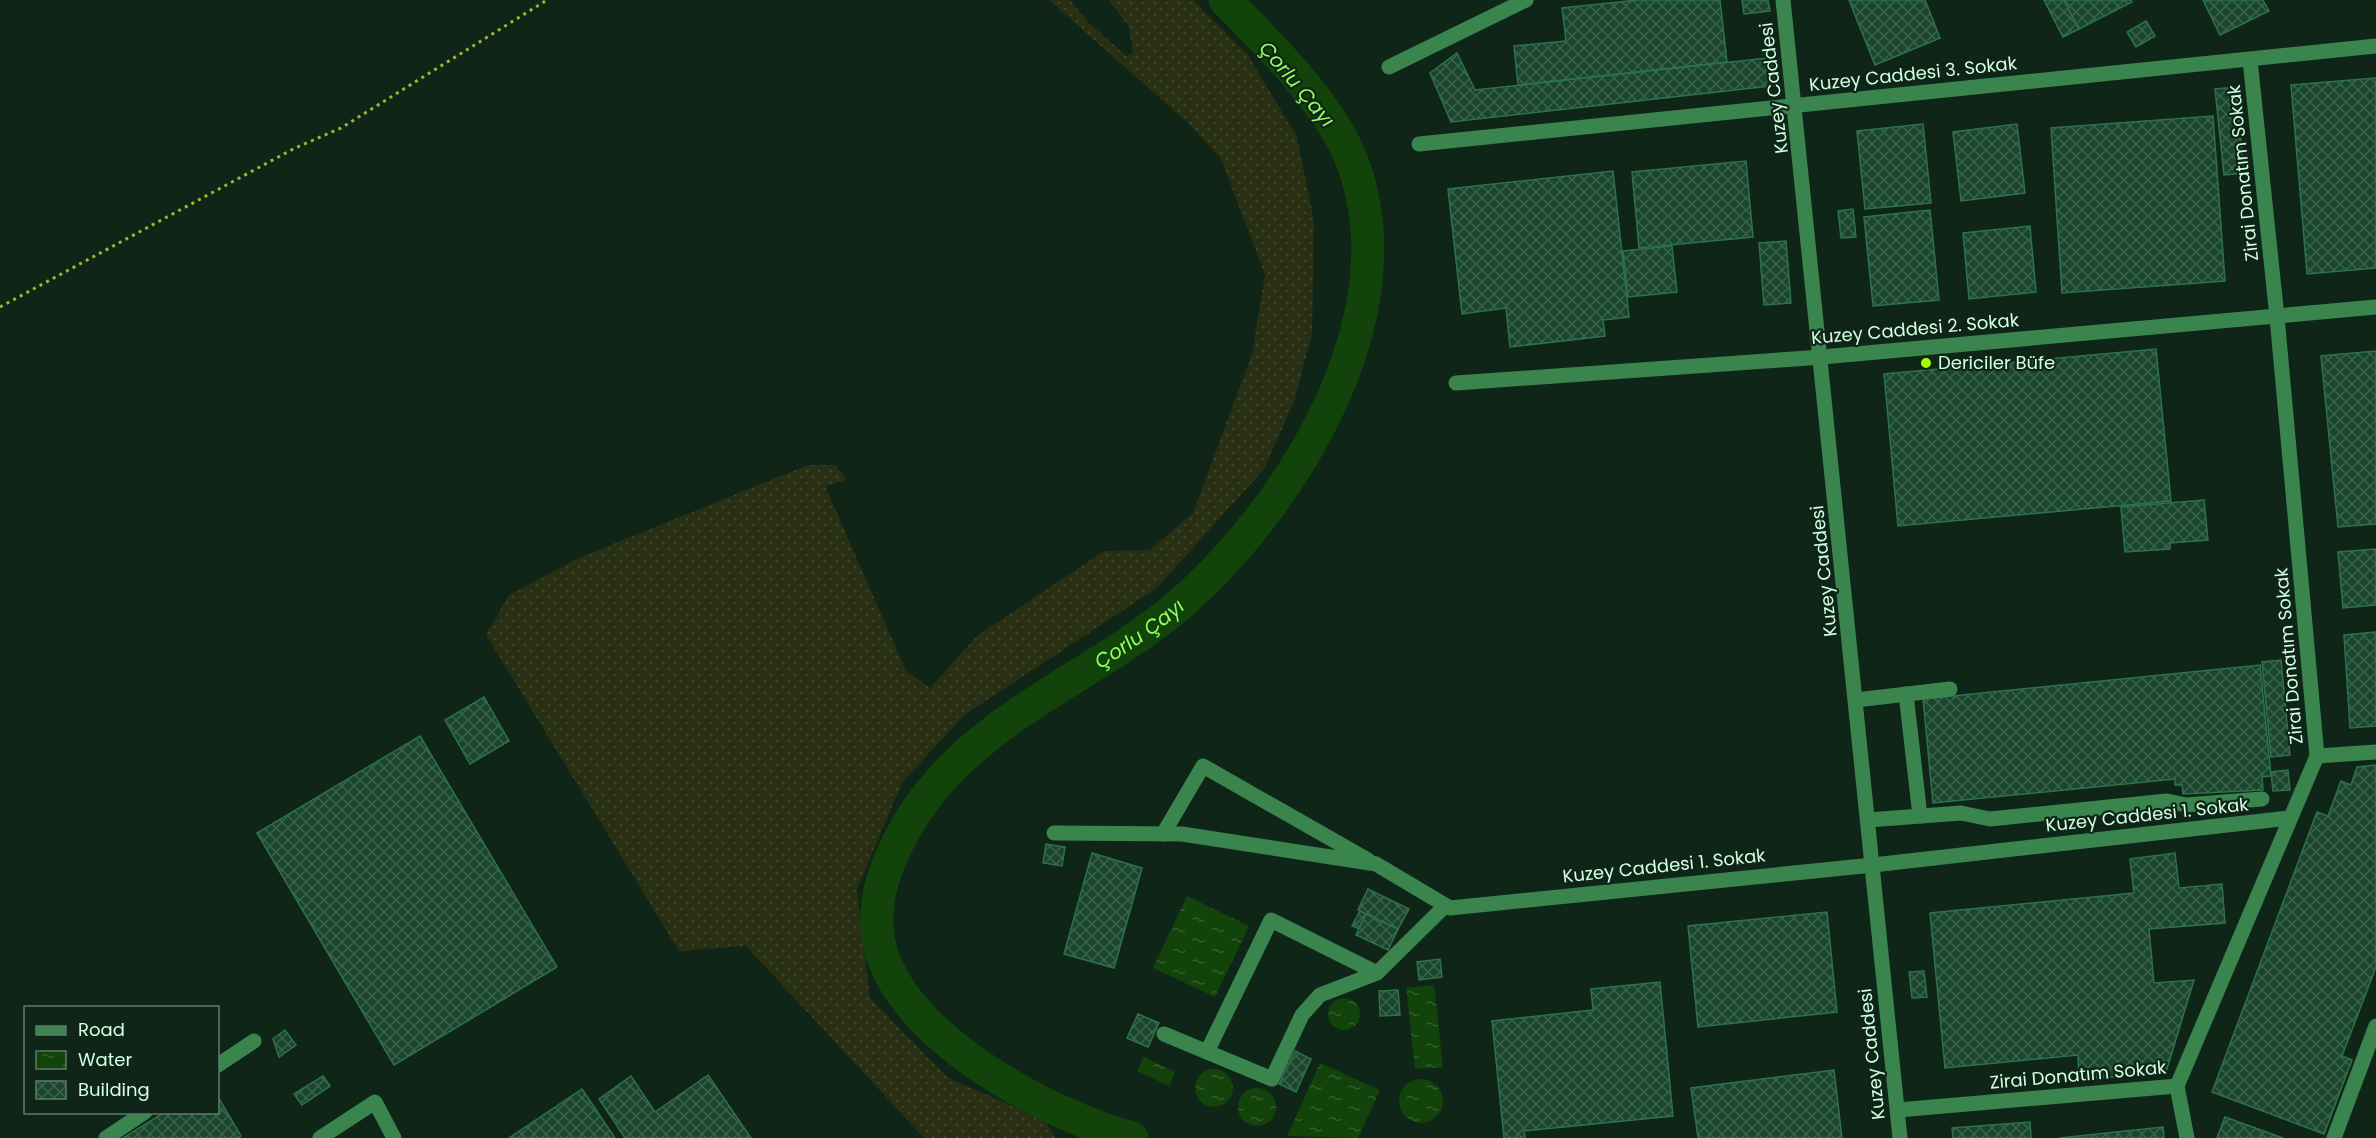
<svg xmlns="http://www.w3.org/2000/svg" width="2376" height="1138" viewBox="0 0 2376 1138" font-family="Poppins,sans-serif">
<defs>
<pattern id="grass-dots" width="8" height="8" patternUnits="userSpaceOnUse" patternTransform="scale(1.5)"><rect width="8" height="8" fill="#292f12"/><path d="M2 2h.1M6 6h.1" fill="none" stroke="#3d4429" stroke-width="1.8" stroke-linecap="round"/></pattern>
<pattern id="water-ripples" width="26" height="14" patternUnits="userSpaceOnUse" patternTransform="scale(1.5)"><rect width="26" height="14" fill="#11430a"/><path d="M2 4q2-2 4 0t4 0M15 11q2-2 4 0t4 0" fill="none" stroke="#335f2d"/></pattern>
<pattern id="building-cross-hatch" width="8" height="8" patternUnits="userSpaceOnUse" patternTransform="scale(1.5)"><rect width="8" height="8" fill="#1b462e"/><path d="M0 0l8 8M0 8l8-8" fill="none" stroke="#3b624c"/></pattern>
</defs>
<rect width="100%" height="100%" fill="#0f2518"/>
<polygon fill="url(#grass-dots)" points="1049,0 1070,0 1088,22 1126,56 1133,53 1129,27 1109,0 1193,0 1248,55 1297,137 1314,221 1312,334 1295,399 1264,469 1157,588 963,716 902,783 857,889 870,998 948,1078 1045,1120 1055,1138 924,1138 746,946 679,951 486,635 509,595 579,558 808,465 836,465 846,480 825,486 906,671 930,688 977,636 1104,551 1150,550 1193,513 1252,354 1265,275 1221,159 1187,122"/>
<g fill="url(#water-ripples)">
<polygon points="1187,896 1249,926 1215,997 1153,968"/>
<polygon points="1434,985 1443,1067 1415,1069 1406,988"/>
<circle cx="1344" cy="1014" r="16"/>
<polygon points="1144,1057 1175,1072 1169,1086 1137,1071"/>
<polygon points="1320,1063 1380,1090 1358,1138 1287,1136"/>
<circle cx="1214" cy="1088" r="19"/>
<circle cx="1421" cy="1101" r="22"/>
<circle cx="1257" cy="1107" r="19"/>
</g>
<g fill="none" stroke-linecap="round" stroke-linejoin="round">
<path stroke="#11430a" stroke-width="33" id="s1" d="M1132,1138C1049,1115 910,1042 882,954C860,886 913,804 961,759C1025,699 1106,665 1173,610C1289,513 1412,317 1352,161C1330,104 1269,44 1225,0"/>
</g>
<g fill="url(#building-cross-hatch)" stroke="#2d724b" stroke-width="1.5">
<polygon points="1638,0 1720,0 1727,62 1518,85 1514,46 1566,41 1562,8"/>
<polygon points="1742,0 1768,0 1770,11 1744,14"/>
<polygon points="1849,0 1925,0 1940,38 1875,65"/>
<polygon points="2044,0 2064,0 2079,29 2063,37"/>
<polygon points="2064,0 2131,0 2132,2 2079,29"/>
<polygon points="2203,0 2263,0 2269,11 2220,35"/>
<polygon points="2146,21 2155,36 2136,47 2127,32"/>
<polygon points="1457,53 1475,90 1776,57 1779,85 1451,122 1430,73"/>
<polygon points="2376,78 2376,268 2307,274 2291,85"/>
<polygon points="2236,87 2244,173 2224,175 2215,89"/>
<polygon points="2213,116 2225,281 2062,293 2051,128"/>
<polygon points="1923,124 1931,203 1865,209 1857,131"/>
<polygon points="2017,124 2025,193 1961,201 1953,132"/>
<polygon points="1746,161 1753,237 1639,248 1632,172"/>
<polygon points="1613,171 1629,317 1603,320 1605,336 1510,347 1506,308 1462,314 1448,189"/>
<polygon points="1853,209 1856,237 1841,238 1838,211"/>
<polygon points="1930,210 1939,300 1873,306 1864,217"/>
<polygon points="2030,226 2036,292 1969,299 1963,233"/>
<polygon points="1786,241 1791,303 1764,305 1759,243"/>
<polygon points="1672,246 1677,292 1628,297 1623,251"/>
<polygon points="2156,349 2171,501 1898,526 1884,374"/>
<polygon points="2376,351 2376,524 2338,527 2321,356"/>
<polygon points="2204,500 2208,540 2170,543 2170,549 2125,552 2121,507"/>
<polygon points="2376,549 2376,605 2343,608 2338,552"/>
<polygon points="2376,632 2376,726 2350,728 2344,635"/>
<polygon points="2281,660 2290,755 2271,757 2262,662"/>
<polygon points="2260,665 2271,776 2262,777 2263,790 2183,794 2182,785 2175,785 2175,779 1933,803 1923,699"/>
<polygon points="484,697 509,741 470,764 445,720"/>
<polygon points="420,736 557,967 394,1065 257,833"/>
<polygon points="2376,765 2376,967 2342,1056 2352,1060 2324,1134 2212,1092 2317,812 2328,816 2341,781 2351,785 2357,767"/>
<polygon points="2288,770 2290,790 2273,791 2271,772"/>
<polygon points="1046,844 1065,847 1062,866 1043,863"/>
<polygon points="1092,853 1142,868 1114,968 1064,954"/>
<polygon points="2175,853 2179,888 2222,884 2225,923 2149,929 2154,983 2194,980 2166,1072 2079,1080 2078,1055 1945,1068 1930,913 2134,893 2130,859"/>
<polygon points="1368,889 1409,909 1398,929 1358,910"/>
<polygon points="1360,911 1366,914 1359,929 1352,926"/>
<polygon points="1827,912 1837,1012 1698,1027 1688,926"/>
<polygon points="1366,914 1398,929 1388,950 1356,935"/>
<polygon points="1440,959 1442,977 1419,980 1417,962"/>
<polygon points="1924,971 1927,997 1912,998 1909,972"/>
<polygon points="1660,982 1673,1116 1524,1131 1525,1138 1504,1138 1492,1021 1593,1010 1591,989"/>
<polygon points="1398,990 1400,1015 1380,1016 1379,991"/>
<polygon points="1138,1014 1159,1023 1148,1047 1127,1038"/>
<polygon points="285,1030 296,1045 279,1057 273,1039"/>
<polygon points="1295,1051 1311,1059 1296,1092 1279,1084"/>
<polygon points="1834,1070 1842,1138 1698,1138 1691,1088"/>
<polygon points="708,1075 751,1138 625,1138 599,1099 631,1076 655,1112"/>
<polygon points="323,1076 330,1086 302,1105 294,1094"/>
<polygon points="582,1089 615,1138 509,1138"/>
<polygon points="218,1097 241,1136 238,1138 123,1138 165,1112 218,1112"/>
<polygon points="2225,1117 2283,1138 2217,1138"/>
<polygon points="2030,1122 2031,1138 1953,1138 1952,1128"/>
<polygon points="2163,1127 2164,1138 2059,1138"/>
</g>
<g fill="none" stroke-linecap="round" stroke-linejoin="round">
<polyline stroke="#9eb630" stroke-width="3" stroke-dasharray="3 4.5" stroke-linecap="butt" points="0,307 295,148 341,128 547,0"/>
<g stroke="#3a844e" stroke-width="15">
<polyline points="1783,0 1900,1138"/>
<polyline points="1389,67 1526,0"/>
<polyline points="1419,144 2376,46"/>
<polyline points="1456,383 1822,357 2376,307"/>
<polyline points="1906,694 1920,816"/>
<polyline points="1856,700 1950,689"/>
<polyline points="2317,756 2376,752"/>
<polyline points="1868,820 1961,813 1990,819 2167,801 2186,805 2262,799"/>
<polyline points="1054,833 1182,834 1376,864 1450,908 1873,865 2289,818"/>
<polyline points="1163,834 1203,766 1368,860"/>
<polyline points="1164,1034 1272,1079 1302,1015 1320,995 1377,973 1445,906"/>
<polyline points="1207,1052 1271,920 1377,973"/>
<polyline points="218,1065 254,1041"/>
<polyline points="2177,1086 2187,1138"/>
<polyline points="1898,1110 2177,1086 2317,756 2277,317 2250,60"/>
<polyline points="106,1138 145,1112"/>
<polyline points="320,1138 375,1102 394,1138"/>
<polyline points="2334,1138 2376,1026"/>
</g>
</g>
<circle fill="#a8fc02" stroke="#0f2518" stroke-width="2" cx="1926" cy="363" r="6"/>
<g text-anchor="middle" stroke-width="4.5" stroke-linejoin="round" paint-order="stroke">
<g font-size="18" fill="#d3ffe2" stroke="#0f2518">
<text transform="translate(1913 74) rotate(-6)" y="6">Kuzey Caddesi 3. Sokak</text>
<text transform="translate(1774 88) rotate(-97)" y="6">Kuzey Caddesi</text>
<text transform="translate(2243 173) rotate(-96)" y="6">Zirai Donatım Sokak</text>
<text transform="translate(1915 329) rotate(-5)" y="6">Kuzey Caddesi 2. Sokak</text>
<text transform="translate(1824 571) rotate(-96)" y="6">Kuzey Caddesi</text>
<text transform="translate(2289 656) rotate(-95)" y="6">Zirai Donatım Sokak</text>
<text transform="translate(2147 815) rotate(-6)" y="6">Kuzey Caddesi 1. Sokak</text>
<text transform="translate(1664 866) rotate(-6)" y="6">Kuzey Caddesi 1. Sokak</text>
<text transform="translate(1872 1054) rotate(-96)" y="6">Kuzey Caddesi</text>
<text transform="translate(2078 1075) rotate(-5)" y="6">Zirai Donatım Sokak</text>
</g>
<g font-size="18" fill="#d3ffe2" stroke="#0f2518" text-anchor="start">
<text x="1938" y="369">Dericiler Büfe</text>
</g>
<g font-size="20" font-style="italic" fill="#91fe62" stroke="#0f2518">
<text transform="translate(1297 84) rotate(50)" y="7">Çorlu Çayı</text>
<text dy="7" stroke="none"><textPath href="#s1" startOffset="759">Çorlu Çayı</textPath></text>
</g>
</g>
<rect x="24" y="1006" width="195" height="108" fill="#0f2518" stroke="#5d7c69" stroke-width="1.5"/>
<rect x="36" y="1026" width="30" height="9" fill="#3a844e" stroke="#5d7c69" stroke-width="1.5"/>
<text x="78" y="1036" font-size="18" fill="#d3ffe2">Road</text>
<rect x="36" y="1051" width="30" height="18" fill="url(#water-ripples)" stroke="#5d7c69" stroke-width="1.5"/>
<text x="78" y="1066" font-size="18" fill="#d3ffe2">Water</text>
<rect x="36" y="1081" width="30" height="18" fill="url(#building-cross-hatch)" stroke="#5d7c69" stroke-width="1.5"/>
<text x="78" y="1096" font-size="18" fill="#d3ffe2">Building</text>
</svg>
